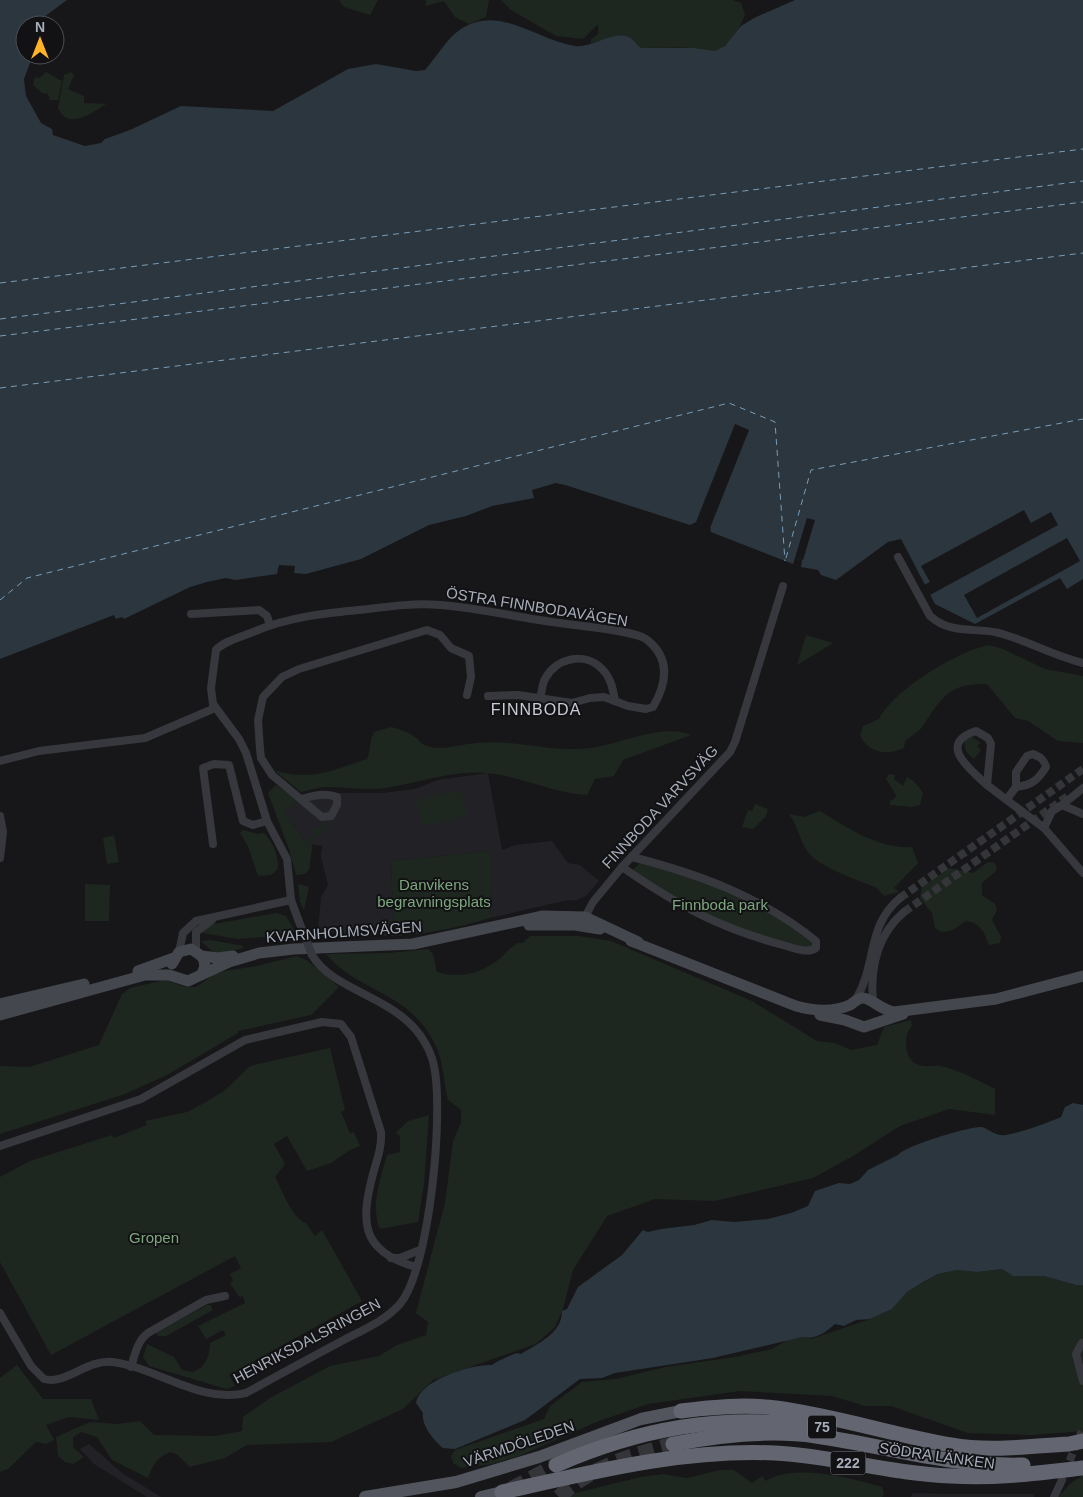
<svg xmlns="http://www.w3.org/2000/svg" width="1083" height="1497" viewBox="0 0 1083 1497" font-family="Helvetica,sans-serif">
<rect width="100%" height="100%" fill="#171719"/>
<g fill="#222226">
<polygon points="488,773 502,850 515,845 552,841 568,863 580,865 599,881 586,896 577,900 564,901 490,918 492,851 391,861 394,936 356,935 318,931 321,897 328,885 321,857 322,846 307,843 285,814 300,798 312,793 383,793 415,789 438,780"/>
<polygon points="89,1444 122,1473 161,1497 147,1497 94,1464 80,1449"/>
<polygon points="912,1493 949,1494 1034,1494 1034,1497 911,1497"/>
</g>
<g fill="#1e271f">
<polygon points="339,0 378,0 370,15 344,7"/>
<polygon points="426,0 489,0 486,17 469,24 455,17 444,1 426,6"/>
<path d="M501,0H732L741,3L745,14C741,26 730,49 715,51C708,52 699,48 692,48C675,47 658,48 641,48C624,35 610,37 591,43V39L598,34V24L583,39L556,36L511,10Z"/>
<polygon points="46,72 62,81 58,100 50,100 48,94 42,93 33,85 35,77 39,78"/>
<path d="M71,72L74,75L68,89L84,96V103L106,104C92,113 68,131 58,108L64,75Z"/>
<polygon points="806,635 833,643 797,665"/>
<path d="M989,645L1003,649L1045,669L1083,676V743L1058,741L1028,721L1015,718L987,684C949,683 942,697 923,726C919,732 910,736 905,742L904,748C887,756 868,753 860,735L863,726L879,719C895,689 956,652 989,645Z"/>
<path d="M391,727C400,729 408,732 415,737C418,739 420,743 424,745C439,752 461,744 477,743C515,739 553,753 591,748C621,744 662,723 691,735L623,760L614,776L595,779L587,795C552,793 521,776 486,773C453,770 418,783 385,788C365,791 347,787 327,787C319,787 310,790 301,792L274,770C309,782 334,770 367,759C371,750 369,742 374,732Z"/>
<path d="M972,737L981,743L977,746L981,750L974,759C967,753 963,750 965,740Z"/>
<polygon points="889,774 895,775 894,779 903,786 907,777 914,781 923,793 920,805 912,807 890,805 890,801 895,798 896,795 886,779"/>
<polygon points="276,785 298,800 285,814 307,843 316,828 327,823 328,827 313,840 309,870 305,874 296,875 289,849 268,793"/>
<polygon points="461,790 467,816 422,826 416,800"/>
<polygon points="755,804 768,809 766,816 753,829 742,827 748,810 752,811"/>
<path d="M820,811C847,828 879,849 912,847L918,863L894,888L899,892L884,896L877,888C860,881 818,867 808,852C800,841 798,826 789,814L804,817Z"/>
<path d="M243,830L258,834L264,833C274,844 278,854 278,869L271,875L258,876L248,846L240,833Z"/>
<polygon points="114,835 119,862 107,864 103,838"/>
<path d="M492,851L490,918C458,928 427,934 394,936L391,861Z"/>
<path d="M641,862C704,880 762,902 813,944L812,949L751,934L681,904L633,870Z"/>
<path d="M988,862L995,863L997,870L982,883V895L995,904L997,910L992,920L1001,937L1000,943L989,945C984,932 981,923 966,921C956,928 946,937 935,928L932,913L920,898L922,887L949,868L973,873Z"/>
<polygon points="85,884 110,885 109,921 85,921"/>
<polygon points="298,884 309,887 304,910 300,902"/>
<polygon points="276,913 286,916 297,934 238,939 202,933 206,928 214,924"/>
<path d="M530,936H579L611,941L752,1001L817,1041L835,1043L851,1050L877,1045L884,1027L911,1020L912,1026C903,1034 904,1058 916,1064C924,1068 932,1065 940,1066C958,1069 979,1081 995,1089V1115L949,1109L900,1126L853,1156L813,1178L715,1201L655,1199L607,1216L573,1270L563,1309L555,1327L536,1344L433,1380L403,1409L331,1442L247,1445L225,1458L190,1467L178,1455L170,1452C156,1458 153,1465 148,1478L112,1460L97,1437L81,1432L73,1437V1447L84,1457L73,1464L65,1462L58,1456L56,1437L90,1422L117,1424L140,1421L154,1435L216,1436L242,1431L243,1417L270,1398L330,1366L379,1356L397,1345L426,1335L428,1322L416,1313L445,1203L453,1141L461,1123V1110L448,1100C443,1081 444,1062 435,1044C408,990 358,993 326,954L389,953L428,949L433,954L437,972C457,978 476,975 494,963C503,957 509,948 518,943H523Z"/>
<polygon points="211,940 243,946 243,948 217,955 201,941"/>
<polygon points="297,956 308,961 339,987 311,1015 238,1031 238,1033 167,1075 125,1094 0,1134 0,1066 29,1067 99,1045 122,994 130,988 165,980 186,987 196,987 213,975 224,971 257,966"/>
<path d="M330,1048L345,1110L341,1112L350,1133L354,1132L360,1146L350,1150L331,1163L307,1171L287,1136L274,1144L285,1164L275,1177C282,1189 292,1219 306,1223L315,1236L322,1230L362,1301L229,1375L235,1386L227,1389L149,1366L143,1357L147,1344L174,1357L182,1370L193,1372C206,1367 210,1356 210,1343L226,1335L223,1330L206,1339L198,1326L245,1303L243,1296L239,1297L230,1283L233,1281L230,1274L241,1268L235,1256L51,1355L0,1262V1177L30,1161L112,1135L114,1138L147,1125L145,1121L187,1112L206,1102L224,1091L250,1066Z"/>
<path d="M429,1115L424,1184L418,1222L380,1229C370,1205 381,1178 387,1155L400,1152V1136L396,1133L408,1121Z"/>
<polygon points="1002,1269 1013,1276 1044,1276 1076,1285 1083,1285 1083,1431 1032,1435 968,1433 891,1406 865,1406 832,1396 740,1391 648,1404 599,1421 519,1456 492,1464 461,1468 453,1463 451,1456 455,1450 544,1419 550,1406 582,1382 615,1379 666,1367 735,1357 772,1349 789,1339 802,1337 811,1339 870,1319 892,1309 907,1292 938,1274 957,1270 977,1272"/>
<polygon points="207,1305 210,1305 213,1310 166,1336 158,1336 156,1333"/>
<polygon points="17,1365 43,1399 91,1399 99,1420 69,1417 46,1425 54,1440 46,1444 36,1442 8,1469 0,1472 0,1378"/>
<path d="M720,1470H734L752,1483L762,1476L766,1481C795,1463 850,1478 882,1487L884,1494L882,1497H559L641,1477L663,1474L687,1478Z"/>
<polygon points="1083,1475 1083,1497 1058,1497 1070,1484"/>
</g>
<g fill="#2b363e">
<path d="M0,0H67L44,17L38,25H25V55H33L24,79L26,96L41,123L52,129L53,135L85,146L101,143L105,139L130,130L181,106L273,111L348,69L376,64L416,71L425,70C434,60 447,39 457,32C496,1 535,40 575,46C590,49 619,26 633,40C636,43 638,46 641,48H694L715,51L725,46L741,26L754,18L795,0H1083V579L1067,589L1060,578L975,624L935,604L901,539L888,542L836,580L821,575L818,570L801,567L802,560L795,558L793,564L711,532L710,527L696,522L690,525L565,485L556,483L532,490L534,498L492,506L466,516L429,525L361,559L306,574L294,573L295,566L279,565L277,574L236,580L226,578L207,582L190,587L124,619L122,617L116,619L114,615L0,659Z"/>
<path d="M1073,1103L1083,1105V1285H1076L1044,1276H1013L1002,1269L977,1272L957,1270L938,1274L925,1281L907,1292L892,1309L870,1319L856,1320L844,1326L835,1324C825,1333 815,1340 802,1337L713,1358L615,1373L602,1378L580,1379L525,1420L455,1449L443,1448C434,1441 421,1425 423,1413L416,1403C419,1380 472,1364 492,1365C497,1361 511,1355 517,1353L521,1354C538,1343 562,1334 562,1311L567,1309L578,1287L622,1255L643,1230L648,1232L661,1229L694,1225L712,1220L734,1222L768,1219L791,1213L808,1206L815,1191L839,1183L850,1184L859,1180L868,1170L898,1155C905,1146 967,1127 981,1127C988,1128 996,1137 1006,1135C1022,1132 1045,1124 1061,1117L1065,1107Z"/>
</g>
<g fill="#171719">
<polygon points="735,424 749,430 710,528 696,522"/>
<polygon points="1024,510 1031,523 1051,512 1058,525 930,595 924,585 930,582 921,566"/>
<polygon points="807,518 815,520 803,560 795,558"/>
<polygon points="1067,538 1080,561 977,618 964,595"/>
</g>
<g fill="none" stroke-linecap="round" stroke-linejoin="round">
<g stroke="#7b9db8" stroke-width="1" stroke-dasharray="6 5" stroke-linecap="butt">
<polyline points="0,283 1083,149"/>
<polyline points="0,319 1083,181"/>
<polyline points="0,336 1083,202"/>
<polyline points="0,388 1083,253"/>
<polyline points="786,558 811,470 1083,419"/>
<polyline points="0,600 27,578 729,403 775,422 785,561"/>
</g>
<g stroke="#343539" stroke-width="8" stroke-dasharray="8 4" stroke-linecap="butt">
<polyline points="900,898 1083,769"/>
<polyline points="904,912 1068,796"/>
<polyline points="1065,1472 1083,1428"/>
</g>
<g stroke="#343539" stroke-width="15" stroke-dasharray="15 8" stroke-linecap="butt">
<polyline points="511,1489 556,1465"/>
<path d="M559,1497C590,1467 632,1455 673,1444"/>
</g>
<g stroke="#37383e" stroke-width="8">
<path d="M898,557L930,616C951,635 975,627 999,633C1028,641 1054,656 1083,663"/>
<polyline points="191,614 259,610 267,616 270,625"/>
<path d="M540,698C542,692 542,684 545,679C556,658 585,651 602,669C611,678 613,689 615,701"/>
<polyline points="0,761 39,751 145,738 215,708"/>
<path d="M987,785C971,770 936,744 976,731L988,738L991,744L987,785L1044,828L1083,873"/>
<path d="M301,799C313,796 326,792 337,797V805L331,816L322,817L272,775L261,758L260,749L258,720L263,697L282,677L299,669L427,630L440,635L451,648L469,656L471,677L467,695"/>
<path d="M1007,799L1016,787V772L1027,756L1033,754C1040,757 1044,759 1046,767C1038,780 1032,785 1016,787"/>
<polyline points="1062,805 1083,788"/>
<polyline points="0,816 3,832 0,858"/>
<polyline points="1044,828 1052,811 1062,805 1083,814"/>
<polyline points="213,844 203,768 214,764 229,765 243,821 253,825 267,821"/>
<path d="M622,867C677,905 719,928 783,945C793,948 808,954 816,948V941C762,897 699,874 632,857"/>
<path d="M298,919L291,900L287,859L267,821L246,753L239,739L213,704L211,688L216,650C224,641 241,637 253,632C291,616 327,613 368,609C392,606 416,603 440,605C480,608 520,618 560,623C578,626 632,630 646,639C671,658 667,683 653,707L646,709L628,706L604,697L590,698L572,703L518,695L488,696"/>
<polyline points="583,921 593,902 622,867 730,752 735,742 783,586"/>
<polyline points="196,951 196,932 212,920"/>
<polyline points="179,952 183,933 196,921 291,900"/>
<path d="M856,999C877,965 866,926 900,898"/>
<path d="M873,1002C870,968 877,935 904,912"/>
<path d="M0,1146L141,1099L245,1040L322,1022L341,1024L351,1037L381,1132C382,1145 378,1157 374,1170C361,1219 358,1251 416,1267"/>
<polyline points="391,1258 400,1258 420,1250"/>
<path d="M0,1313L31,1366L44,1379C67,1385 86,1359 113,1362C157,1368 201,1404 246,1393C277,1376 308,1359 340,1342C360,1331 384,1322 400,1304C430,1268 444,1112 434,1066C432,1055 427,1045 420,1035C392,996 332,990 312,955"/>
<polyline points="1082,1343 1076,1354 1083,1381"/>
<path d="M131,1367C135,1355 137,1341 148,1333L206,1300L225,1296"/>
<polyline points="1054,1497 1062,1480"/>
</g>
<g stroke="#45474f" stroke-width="11">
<polyline points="529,925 575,925 600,929"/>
<path d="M631,941L796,1006C814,1011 832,1013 850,1005C855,1002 857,998 863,998C871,998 881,1010 894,1012L996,999L1083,976"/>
<polyline points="201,956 218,958 233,956"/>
<polyline points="172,964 179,952 191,949 203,957 205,966 202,974"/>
<polyline points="138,971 174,958"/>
<polyline points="0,1004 84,984"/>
<polyline points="0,1015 145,975 169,975 188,981 229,962 259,953 294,949 413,944 543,916 585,917 638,942"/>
<polyline points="820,1015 845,1020 864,1027 903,1014"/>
</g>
<g stroke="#53555e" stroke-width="12">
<polyline points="365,1497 456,1482 539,1457 641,1419 681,1411"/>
<polyline points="481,1497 502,1492"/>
</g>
<g stroke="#636670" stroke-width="15">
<path d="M681,1411C713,1407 745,1404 776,1408C836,1416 893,1435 951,1445C990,1452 1030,1446 1069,1444L1083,1441"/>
<path d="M673,1444C719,1435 769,1429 816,1436C886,1446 952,1467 1023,1465"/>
<path d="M556,1465C641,1428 717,1415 809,1425"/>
<path d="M502,1492C592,1472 682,1449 775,1453C834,1456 892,1474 951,1476C995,1479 1039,1473 1083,1468"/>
</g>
<polyline stroke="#37383e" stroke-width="8" points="298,919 312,955"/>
</g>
<g text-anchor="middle" stroke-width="4" stroke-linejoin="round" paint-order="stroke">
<g fill="#121214" stroke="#7a7e88" stroke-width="1">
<rect x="808" y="1415.5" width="28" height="23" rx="4"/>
<rect x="830.5" y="1451.5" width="35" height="23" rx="4"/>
</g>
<g font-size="14" font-weight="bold" fill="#a7adba">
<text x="822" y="1432">75</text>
<text x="848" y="1468">222</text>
</g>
<g font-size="15" fill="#a7adba" stroke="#121214">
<text transform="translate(537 607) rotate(9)" y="5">ÖSTRA FINNBODAVÄGEN</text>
<text transform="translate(660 807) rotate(-47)" y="5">FINNBODA VARVSVÄG</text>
<text transform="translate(344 932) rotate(-4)" y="5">KVARNHOLMSVÄGEN</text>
<text transform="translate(307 1341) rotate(-28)" y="5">HENRIKSDALSRINGEN</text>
<text transform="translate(519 1444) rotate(-19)" y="5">VÄRMDÖLEDEN</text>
<text transform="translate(937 1456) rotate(8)" y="5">SÖDRA LÄNKEN</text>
</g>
<g font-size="15" fill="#7da77f" stroke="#121214">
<text x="434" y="890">Danvikens<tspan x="434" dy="17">begravningsplats</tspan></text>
<text x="720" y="910">Finnboda park</text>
<text x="154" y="1243">Gropen</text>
</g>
<g font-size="16" letter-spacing="1" fill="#c9ccd6" stroke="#121214">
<text x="536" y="715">FINNBODA</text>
</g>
</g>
<g transform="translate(40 40)"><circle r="24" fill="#121214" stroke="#4e5056"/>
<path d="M0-4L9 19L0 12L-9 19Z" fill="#ffb428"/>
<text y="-8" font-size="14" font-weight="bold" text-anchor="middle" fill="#a7adba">N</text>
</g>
</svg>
